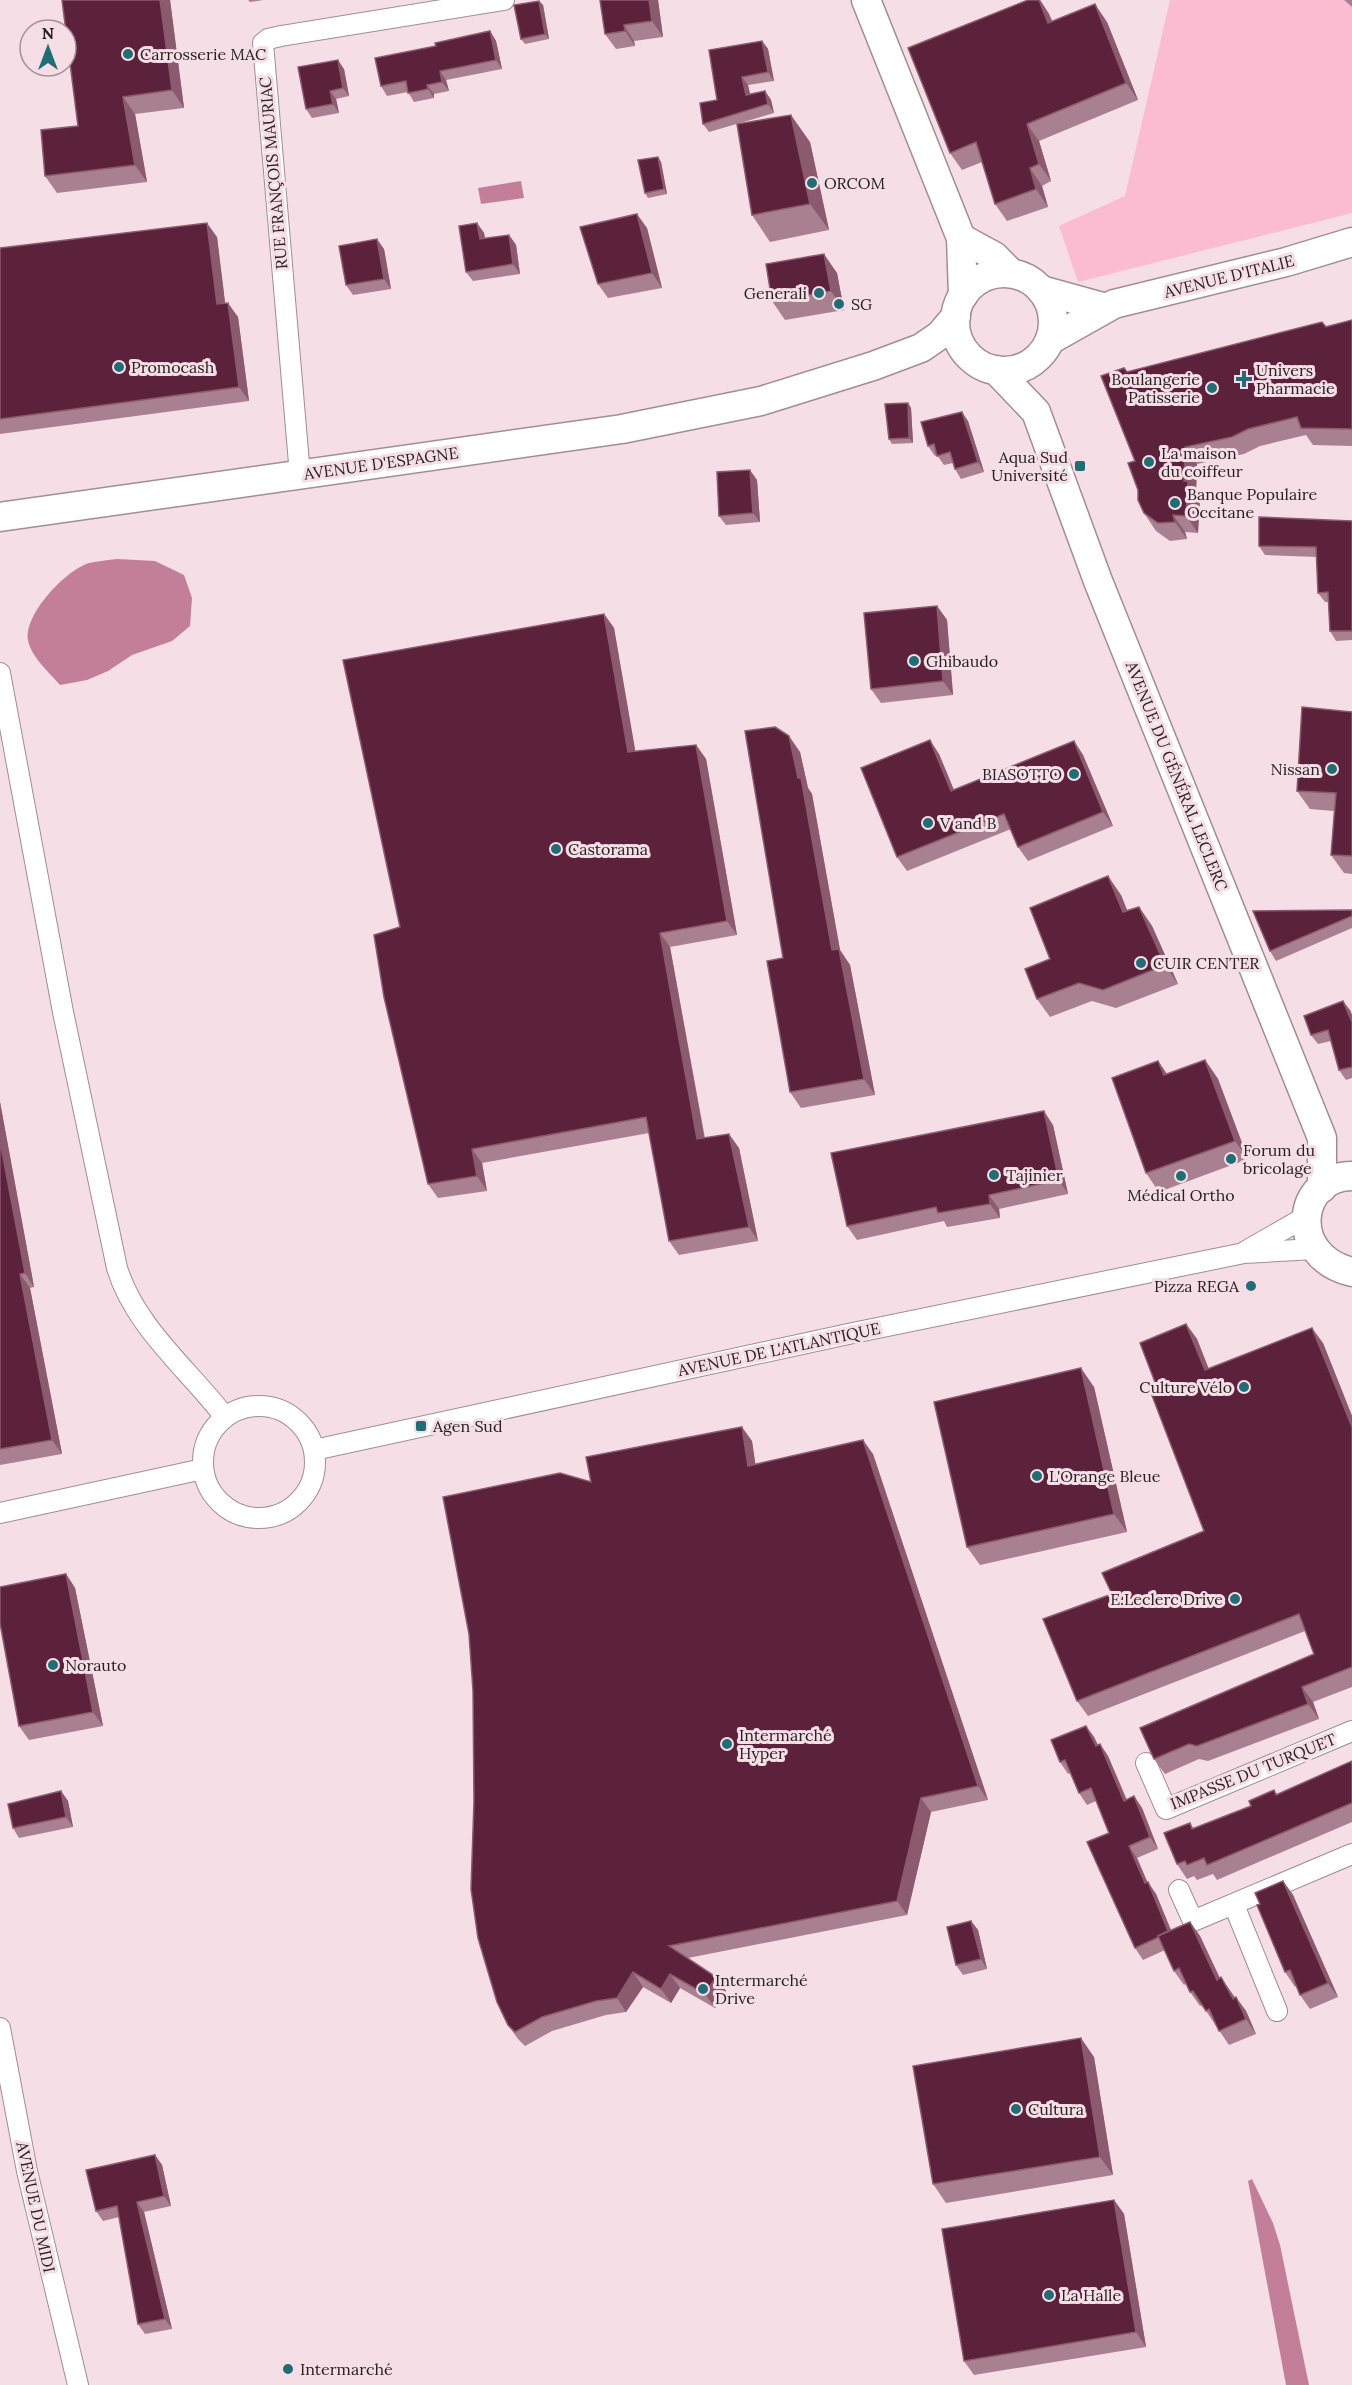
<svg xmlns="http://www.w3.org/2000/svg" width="1352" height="2385" viewBox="0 0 1352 2385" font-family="Lora,serif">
<rect width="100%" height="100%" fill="#f5dee6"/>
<polygon fill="#fbbbd1" points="1170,0 1352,0 1352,213 1078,282 1059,226 1125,196"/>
<g fill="#c37f98">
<polygon points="521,181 524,198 481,204 478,188"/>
<path d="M117,559L155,561L184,575L192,598L190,626L172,641L132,655L108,671L87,680L60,685C49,672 31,657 28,640C24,614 66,570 89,563C98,561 108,560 117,559Z"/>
<polygon points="1252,2179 1273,2223 1280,2245 1309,2385 1286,2385 1248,2181"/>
</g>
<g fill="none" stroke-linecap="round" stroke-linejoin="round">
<defs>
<g id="street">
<polyline points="300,475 263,43 268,39 281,36 504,0"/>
<path d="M0,673L63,1012L117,1268C135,1327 188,1369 225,1417"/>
<polyline points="1246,1251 1307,1216"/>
<circle cx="259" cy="1462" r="56"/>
<polyline points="314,1450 853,1333 1244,1253 1314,1249"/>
<polyline points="0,1513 203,1469"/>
<polyline points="1146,1763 1166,1809 1352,1731"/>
<polyline points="1179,1890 1193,1921 1352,1854"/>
<polyline points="1234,1905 1277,2011"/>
<polyline points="0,2028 27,2171 78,2385"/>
</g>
<g id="secondary">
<polyline points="866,0 961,238 963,296"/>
<polyline points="961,238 994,256 1011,273"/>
<circle cx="1004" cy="322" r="49"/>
<polyline points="1041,290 1106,308"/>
<polyline points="1050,340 1114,304 1286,262 1352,242"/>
<polyline points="996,370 1036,412 1098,581 1322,1138 1322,1188"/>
<polyline points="0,517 622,429 761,401 873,366 921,348 940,335 956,316"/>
<path d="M1352,1176C1297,1176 1286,1256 1352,1272"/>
</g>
</defs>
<use href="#street" stroke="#a28d94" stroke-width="22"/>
<use href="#secondary" stroke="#a28d94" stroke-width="31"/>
<use href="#street" stroke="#fff" stroke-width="20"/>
<use href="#secondary" stroke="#fff" stroke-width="28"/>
</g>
<g fill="#a98090">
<polygon points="62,0 170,0 184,108 135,114 147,182 57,193 45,176 78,126"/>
<polygon points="248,0 263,0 250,2"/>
<polygon points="600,0 658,0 663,37 634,41 635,46 616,49 605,34"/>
<polygon points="1028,0 1040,0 1049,14 1052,21 1107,22 1138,100 1039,141 1051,181 1042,186 1048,207 1007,221 995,204 982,162 962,170 950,153"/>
<polygon points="1344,0 1352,0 1352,7"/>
<polygon points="539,1 543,5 549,39 525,44 521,39"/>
<polygon points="490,31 496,41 502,69 446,80 449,91 434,94 434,98 414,102 408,92 387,96 381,86 436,46"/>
<polygon points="762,41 768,49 774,81 748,85 750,94 765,91 771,100 774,113 709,132 703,124 717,100"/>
<polygon points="344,69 349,96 336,99 339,113 312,118 306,109"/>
<polygon points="810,142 829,230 770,242 752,215"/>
<polygon points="658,157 661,162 667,194 648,198 645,193"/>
<polygon points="477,223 484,233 485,239 509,235 516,245 520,274 473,281 466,272"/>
<polygon points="647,228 662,288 608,298 598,284"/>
<polygon points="217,237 225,303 238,317 249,401 0,434 0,248"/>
<polygon points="384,249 391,289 353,295 346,285"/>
<polygon points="837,273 844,310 785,320 772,301"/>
<polygon points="1352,320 1352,446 1313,445 1306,435 1260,446 1244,454 1197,464 1196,493 1200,498 1198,533 1185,532 1187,539 1170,541 1156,531 1144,513 1127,372"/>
<polygon points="908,403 911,408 913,443 892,444 889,439"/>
<polygon points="968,421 984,472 961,479 955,469 953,463 944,465 937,455 935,456 928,446"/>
<polygon points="757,480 760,522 726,525 719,516"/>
<polygon points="1352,521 1352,640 1336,641 1330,631 1328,602 1325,602 1318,593 1317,557 1265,555 1259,546"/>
<polygon points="937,606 947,620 953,695 881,703 871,689"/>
<polygon points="604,614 614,628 635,752 696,745 706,759 737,935 670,947 705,1138 739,1148 758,1241 679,1255 669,1241 649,1133 482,1163 487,1191 438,1198 428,1184 400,927"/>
<polygon points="1352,712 1352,874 1344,873 1331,855 1334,811 1310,809 1297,791"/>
<polygon points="1074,741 1083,755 1113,826 1028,861 1018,847 1011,829 907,871 897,857 939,754 954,790"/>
<polygon points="800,752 808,788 812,794 840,950 850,965 875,1095 801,1108 790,1092 783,958"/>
<polygon points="1121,895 1127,910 1139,907 1152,926 1178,984 1116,1008 1092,1001 1050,1017 1037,999 1050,959"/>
<polygon points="1352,910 1352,928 1276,961 1270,951"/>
<polygon points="1350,1010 1352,1015 1352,1078 1346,1080 1339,1070 1331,1041 1318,1044 1311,1035"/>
<polygon points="1205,1060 1218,1079 1248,1159 1159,1192 1146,1173 1158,1061 1167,1074"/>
<polygon points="0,1102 34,1287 30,1288 62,1454 0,1465"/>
<polygon points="1053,1125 1068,1194 999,1209 1000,1218 947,1227 944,1221 857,1240 847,1226"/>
<polygon points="1186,1324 1197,1339 1209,1369 1323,1343 1352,1416 1352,1687 1313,1702 1319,1719 1208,1761 1199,1759 1165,1774 1154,1759 1314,1654 1305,1631 1088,1716 1077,1701 1112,1594 1204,1531 1158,1390"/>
<polygon points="1094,1387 1127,1532 980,1565 967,1547"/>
<polygon points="752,1441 755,1465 873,1454 988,1800 931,1812 907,1915 688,1958 716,1977 726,1991 715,2008 680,1988 671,2003 643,1987 626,2012 606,2015 552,2031 525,2046 518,2039 508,2025 474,1801 473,1691 591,1482"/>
<polygon points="66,1574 75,1588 103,1726 29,1740 19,1726"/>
<polygon points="1086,1726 1094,1737 1098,1745 1100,1744 1108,1756 1127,1800 1134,1796 1142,1808 1158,1849 1137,1858 1147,1882 1156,1894 1171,1930 1190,1922 1200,1936 1220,1978 1246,2011 1256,2034 1229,2045 1202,2005 1200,2006 1190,1992 1186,1984 1184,1985 1174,1971 1165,1950 1143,1960 1135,1948 1109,1833 1096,1801 1087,1805 1079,1793 1070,1773 1068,1774 1060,1762"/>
<polygon points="1352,1761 1352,1822 1217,1880 1213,1874 1197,1880 1194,1876 1187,1879 1177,1864 1190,1823 1194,1829 1251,1806 1274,1790 1277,1794"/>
<polygon points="61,1791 68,1801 73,1827 19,1838 13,1828"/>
<polygon points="1283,1881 1293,1895 1338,1997 1310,2009 1300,1995 1296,1986 1295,1987 1285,1972 1260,1904"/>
<polygon points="971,1921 978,1930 987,1969 963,1975 956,1965"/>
<polygon points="1094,2057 1113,2175 946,2203 933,2184"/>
<polygon points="155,2155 162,2165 171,2206 144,2212 172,2329 145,2334 138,2324 119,2217 103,2221 96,2211"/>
<polygon points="1114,2200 1124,2214 1146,2347 974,2375 964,2361"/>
</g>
<g fill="#8b5a6e">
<polygon points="160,0 170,0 184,108 172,90"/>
<polygon points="649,0 658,0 663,37 652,21"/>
<polygon points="1039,0 1040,0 1049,14 1060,40 1048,23"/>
<polygon points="539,1 543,5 549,39 545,34"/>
<polygon points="1095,4 1107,22 1138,100 1126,83"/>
<polygon points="624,25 634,41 635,46 625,31"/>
<polygon points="490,31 496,41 502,69 496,60"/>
<polygon points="762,41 768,49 774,81 768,72"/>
<polygon points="338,60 344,69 349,96 343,88"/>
<polygon points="440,71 446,80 449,91 442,82"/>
<polygon points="742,77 748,85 752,103 746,95"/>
<polygon points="427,85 434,94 434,98 428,89"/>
<polygon points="330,91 336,99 339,113 333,104"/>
<polygon points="765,91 771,100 774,113 768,104"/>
<polygon points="123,97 135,114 147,182 135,165"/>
<polygon points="791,115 810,142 829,230 810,204"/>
<polygon points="1027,124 1039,141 1051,181 1039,164"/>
<polygon points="658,157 661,162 667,194 664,189"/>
<polygon points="1030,168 1042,186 1048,207 1036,189"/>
<polygon points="637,214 647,228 662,288 652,273"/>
<polygon points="207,223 217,237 227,318 217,304"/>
<polygon points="477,223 484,233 487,249 480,239"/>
<polygon points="509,235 516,245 520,274 513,264"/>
<polygon points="377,239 384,249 391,289 384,279"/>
<polygon points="824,254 837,273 844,310 831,291"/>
<polygon points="228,303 238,317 249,401 239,387"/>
<polygon points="908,403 911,408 913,443 909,438"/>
<polygon points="962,412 968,421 984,472 978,462"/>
<polygon points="1185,447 1197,464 1196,493 1200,498 1198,533 1186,516 1184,481"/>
<polygon points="750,470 757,480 760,522 753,513"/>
<polygon points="1173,515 1185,532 1187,539 1175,522"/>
<polygon points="937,606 947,620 953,695 943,681"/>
<polygon points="604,614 614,628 638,766 628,752"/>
<polygon points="789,736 800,752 808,788 812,794 840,950 850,965 875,1095 864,1079 832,950 798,778"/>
<polygon points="930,740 939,754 960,805 951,791"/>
<polygon points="1074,741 1083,755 1113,826 1103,812"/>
<polygon points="696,745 706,759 737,935 727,921"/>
<polygon points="1108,876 1121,895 1135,930 1123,912"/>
<polygon points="1139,907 1152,926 1178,984 1165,965"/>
<polygon points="660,933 670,947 707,1153 697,1139"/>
<polygon points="1343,1001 1350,1010 1352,1015 1352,1022"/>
<polygon points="1205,1060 1218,1079 1248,1159 1235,1141"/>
<polygon points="1158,1061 1171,1080 1164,1075"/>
<polygon points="0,1102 34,1287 25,1273 0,1141"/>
<polygon points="1044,1111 1053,1125 1068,1194 1059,1180"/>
<polygon points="729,1134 739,1148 758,1241 749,1227"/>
<polygon points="472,1149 482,1163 487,1191 477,1176"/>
<polygon points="989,1195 999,1209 1000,1218 990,1204"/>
<polygon points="20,1274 30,1288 62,1454 52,1440"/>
<polygon points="1186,1324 1197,1339 1215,1386 1205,1370"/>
<polygon points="1312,1328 1323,1343 1352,1416 1352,1427"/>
<polygon points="1081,1368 1094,1387 1127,1532 1114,1514"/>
<polygon points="742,1427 752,1441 758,1481 748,1466"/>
<polygon points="863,1440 873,1454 988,1800 978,1786"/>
<polygon points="66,1574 75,1588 103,1726 93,1712"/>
<polygon points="1302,1687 1313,1702 1319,1719 1308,1704"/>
<polygon points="1086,1726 1094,1737 1104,1758 1096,1746"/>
<polygon points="1100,1744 1108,1756 1132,1813 1124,1801"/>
<polygon points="61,1791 68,1801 73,1827 66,1817"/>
<polygon points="1134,1796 1142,1808 1158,1849 1150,1837"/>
<polygon points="921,1798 931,1812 907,1915 897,1901"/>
<polygon points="1129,1846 1137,1858 1153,1895 1145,1883"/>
<polygon points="1283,1881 1293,1895 1338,1997 1328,1983"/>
<polygon points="1148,1882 1156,1894 1177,1945 1169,1933"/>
<polygon points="971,1921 978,1930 987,1969 981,1959"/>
<polygon points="1190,1922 1200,1936 1227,1994 1217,1980"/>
<polygon points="633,1972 643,1987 626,2012 617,1998"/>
<polygon points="670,1974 680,1988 671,2003 661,1989"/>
<polygon points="716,1977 726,1991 715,2008 705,1994"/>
<polygon points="1221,1977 1231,1992 1243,2013 1233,1999"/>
<polygon points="1236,1997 1246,2011 1256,2034 1246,2019"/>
<polygon points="1081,2038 1094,2057 1113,2175 1100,2157"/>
<polygon points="155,2155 162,2165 171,2206 164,2196"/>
<polygon points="1114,2200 1124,2214 1146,2347 1136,2332"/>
<polygon points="137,2202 144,2212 172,2329 165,2319"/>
</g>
<g fill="#5d223b" stroke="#8b5a6e" stroke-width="1.5">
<polygon points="62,0 160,0 172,90 123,97 135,165 45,176 41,130 78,126"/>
<polygon points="600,0 649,0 652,21 624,25 625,31 605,34"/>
<polygon points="1028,0 1039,0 1048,23 1095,4 1126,83 1027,124 1039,164 1030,168 1036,189 995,204 976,142 950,153 908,48"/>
<polygon points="539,1 545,34 521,39 514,5"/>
<polygon points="490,31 496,60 440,71 442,82 427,85 428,89 408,93 406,81 381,86 375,58 436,46 435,43"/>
<polygon points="762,41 768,72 742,77 746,95 765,91 768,104 703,124 700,103 717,100 709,50"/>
<polygon points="338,60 343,88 330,91 333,104 306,109 298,67"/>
<polygon points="791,115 810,204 752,215 737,124"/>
<polygon points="658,157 664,189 645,193 638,160"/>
<polygon points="637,214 652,273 598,284 580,227"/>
<polygon points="207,223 217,304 228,303 239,387 0,419 0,248"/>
<polygon points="477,223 480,239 509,235 513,264 466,272 459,226"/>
<polygon points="377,239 384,279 346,285 339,246"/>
<polygon points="824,254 831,291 772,301 766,264"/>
<polygon points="1352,320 1352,429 1301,428 1297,417 1248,429 1232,437 1185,447 1184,481 1188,481 1186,516 1173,515 1175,522 1158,523 1144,513 1138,500 1138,490 1128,463 1135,461 1101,376 1124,368 1127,372 1322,322 1326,327"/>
<polygon points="908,403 909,438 889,439 885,404"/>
<polygon points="962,412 978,462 955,469 950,452 937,456 934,444 928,446 921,422"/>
<polygon points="750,470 753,513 719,516 717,472"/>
<polygon points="1259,517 1352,521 1352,631 1330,631 1328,592 1318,593 1316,547 1259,546"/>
<polygon points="937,606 943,681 871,689 864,613"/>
<polygon points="604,614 628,752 696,745 727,921 660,933 697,1139 729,1134 749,1227 669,1241 646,1117 472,1149 477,1176 428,1184 384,997 374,935 400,927 343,660"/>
<polygon points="1302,707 1352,712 1352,856 1331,855 1336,793 1297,791"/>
<polygon points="775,727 789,736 798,778 801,778 832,950 839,949 864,1079 790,1092 767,961 783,958 745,731"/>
<polygon points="930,740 951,791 1074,741 1103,812 1018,847 1004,814 897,857 861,768"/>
<polygon points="1108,876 1123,912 1139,907 1165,965 1103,990 1079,983 1037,999 1025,969 1050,959 1030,908"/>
<polygon points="1352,910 1352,916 1270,951 1253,911"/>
<polygon points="1343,1001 1352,1022 1352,1067 1339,1070 1328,1030 1311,1035 1304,1016"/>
<polygon points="1205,1060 1235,1141 1146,1173 1112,1078 1158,1061 1164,1075"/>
<polygon points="1044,1111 1059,1180 989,1195 990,1204 938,1213 936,1207 847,1226 831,1153"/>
<polygon points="0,1141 25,1273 20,1274 52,1440 0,1449"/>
<polygon points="1186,1324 1205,1370 1312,1328 1352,1427 1352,1667 1302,1687 1308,1704 1197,1746 1189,1744 1154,1759 1140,1728 1314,1654 1299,1614 1077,1701 1043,1619 1112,1594 1102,1573 1204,1531 1151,1393 1158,1390 1140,1343"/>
<polygon points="1081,1368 1114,1514 967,1547 934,1402"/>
<polygon points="742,1427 748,1466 863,1440 978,1786 921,1798 897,1901 669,1946 716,1977 705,1994 670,1974 661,1989 633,1972 617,1998 596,2001 542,2017 515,2032 508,2025 497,2002 478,1938 471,1889 474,1801 473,1691 469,1634 443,1497 560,1473 591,1482 586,1457"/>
<polygon points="66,1574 93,1712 19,1726 0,1623 0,1587"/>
<polygon points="1086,1726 1096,1746 1100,1744 1124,1801 1134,1796 1150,1837 1129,1846 1145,1883 1148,1882 1168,1931 1158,1936 1159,1937 1135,1948 1087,1842 1109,1833 1091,1788 1079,1793 1065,1760 1060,1762 1051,1740"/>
<polygon points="1352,1761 1352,1803 1207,1865 1204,1858 1187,1865 1185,1861 1177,1864 1164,1833 1190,1823 1192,1829 1251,1806 1249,1801 1274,1790 1276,1795"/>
<polygon points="61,1791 66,1817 13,1828 8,1804"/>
<polygon points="1283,1881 1328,1983 1300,1995 1290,1970 1285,1972 1257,1905 1260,1904 1255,1893"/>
<polygon points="971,1921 981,1959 956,1965 947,1927"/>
<polygon points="1190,1922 1217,1980 1221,1977 1233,1999 1236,1997 1246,2019 1219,2031 1209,2009 1206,2011 1193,1991 1190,1992 1179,1968 1174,1971 1158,1936"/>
<polygon points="1081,2038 1100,2157 933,2184 913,2066"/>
<polygon points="155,2155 164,2196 137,2202 165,2319 138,2324 117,2206 96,2211 86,2170"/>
<polygon points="1114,2200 1136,2332 964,2361 942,2229"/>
</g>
<g fill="#226c75" stroke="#f5dee6" stroke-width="2">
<circle cx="128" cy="54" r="6"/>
<circle cx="812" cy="183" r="6"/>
<circle cx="819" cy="293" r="6"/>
<circle cx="839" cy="304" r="6"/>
<circle cx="119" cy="367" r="6"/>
<path d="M1241 370h6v6h6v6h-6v6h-6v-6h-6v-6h6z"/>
<circle cx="1212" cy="388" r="6"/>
<circle cx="1149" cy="462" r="6"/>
<rect x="1074" y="460" width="12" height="12" rx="3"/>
<circle cx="1175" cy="503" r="6"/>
<circle cx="914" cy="661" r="6"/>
<circle cx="1332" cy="769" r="6"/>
<circle cx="1074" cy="774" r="6"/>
<circle cx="928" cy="823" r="6"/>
<circle cx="556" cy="849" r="6"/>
<circle cx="1141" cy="963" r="6"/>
<circle cx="1231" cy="1159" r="6"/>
<circle cx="994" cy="1175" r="6"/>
<circle cx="1181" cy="1176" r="6"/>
<circle cx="1251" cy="1286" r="6"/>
<circle cx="1244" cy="1387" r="6"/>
<rect x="415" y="1420" width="12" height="12" rx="3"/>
<circle cx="1037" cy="1476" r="6"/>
<circle cx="1235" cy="1599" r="6"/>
<circle cx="53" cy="1665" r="6"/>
<circle cx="727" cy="1744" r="6"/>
<circle cx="703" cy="1989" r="6"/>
<circle cx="1016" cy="2109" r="6"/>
<circle cx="1049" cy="2295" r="6"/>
<circle cx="288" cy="2369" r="6"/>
</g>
<g text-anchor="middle" stroke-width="6" stroke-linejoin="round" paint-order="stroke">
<g font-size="16" fill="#282023" stroke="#f5dee6" text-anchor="start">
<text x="140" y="60">Carrosserie MAC</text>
<text x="824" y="189">ORCOM</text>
<text x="807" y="299" text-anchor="end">Generali</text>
<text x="851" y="310">SG</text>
<text x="131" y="373">Promocash</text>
<text x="1256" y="376">Univers<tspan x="1256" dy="18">Pharmacie</tspan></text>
<text x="1200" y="385" text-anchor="end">Boulangerie<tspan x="1200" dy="18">Patisserie</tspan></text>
<text x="1161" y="459">La maison<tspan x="1161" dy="18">du coiffeur</tspan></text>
<text x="1068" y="463" text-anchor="end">Aqua Sud<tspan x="1068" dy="18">Université</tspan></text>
<text x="1187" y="500">Banque Populaire<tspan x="1187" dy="18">Occitane</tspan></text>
<text x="926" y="667">Ghibaudo</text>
<text x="1320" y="775" text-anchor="end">Nissan</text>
<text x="1062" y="780" text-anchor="end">BIASOTTO</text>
<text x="940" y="829">V and B</text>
<text x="568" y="855">Castorama</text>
<text x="1153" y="969">CUIR CENTER</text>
<text x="1243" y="1156">Forum du<tspan x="1243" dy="18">bricolage</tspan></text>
<text x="1006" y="1181">Tajinier</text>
<text x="1181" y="1201" text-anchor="middle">Médical Ortho</text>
<text x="1239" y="1292" text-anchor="end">Pizza REGA</text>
<text x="1232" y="1393" text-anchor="end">Culture Vélo</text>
<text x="433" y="1432">Agen Sud</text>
<text x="1049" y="1482">L'Orange Bleue</text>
<text x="1223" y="1605" text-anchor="end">E.Leclerc Drive</text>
<text x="65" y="1671">Norauto</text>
<text x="739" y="1741">Intermarché<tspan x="739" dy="18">Hyper</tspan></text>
<text x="715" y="1986">Intermarché<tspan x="715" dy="18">Drive</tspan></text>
<text x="1028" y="2115">Cultura</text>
<text x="1061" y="2301">La Halle</text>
<text x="300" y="2375">Intermarché</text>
</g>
<g font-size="16" fill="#282023" stroke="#f5dee6">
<text transform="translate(273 173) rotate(-95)" y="6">RUE FRANÇOIS MAURIAC</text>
<text transform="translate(1229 276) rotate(-14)" y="6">AVENUE D'ITALIE</text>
<text transform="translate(381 463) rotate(-8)" y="6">AVENUE D'ESPAGNE</text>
<text transform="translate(1177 776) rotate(68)" y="6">AVENUE DU GÉNÉRAL LECLERC</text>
<text transform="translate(779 1349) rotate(-12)" y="6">AVENUE DE L'ATLANTIQUE</text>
<text transform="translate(1253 1771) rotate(-22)" y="6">IMPASSE DU TURQUET</text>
<text transform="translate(36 2207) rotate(78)" y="6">AVENUE DU MIDI</text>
</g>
</g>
<g transform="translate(48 48)"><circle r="28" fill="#f5dee6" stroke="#a39298" stroke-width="1.5"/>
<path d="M0-4.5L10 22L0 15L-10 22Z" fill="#226c75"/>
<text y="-9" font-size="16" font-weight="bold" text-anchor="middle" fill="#282023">N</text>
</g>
</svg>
